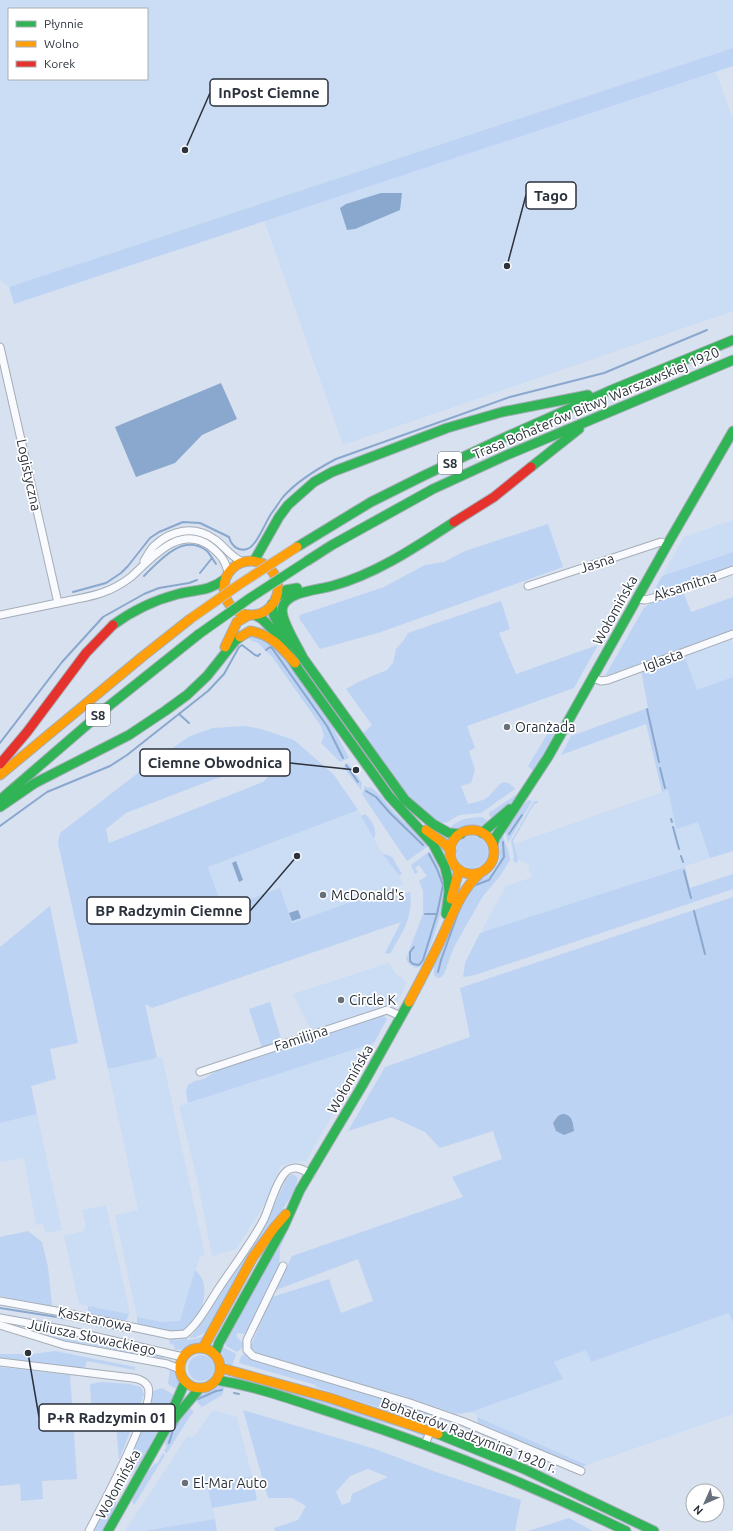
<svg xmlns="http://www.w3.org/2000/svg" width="733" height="1531" viewBox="0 0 733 1531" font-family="Ubuntu,sans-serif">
<rect width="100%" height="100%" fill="#d7e1ef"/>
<g fill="#cbddf4" fill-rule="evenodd">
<path d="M0,0H733V48L9,287L0,280ZM9,9H147V79H9Z"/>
<polygon points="716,72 733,119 733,311 343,445 264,220"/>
<polygon points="733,520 733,552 662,576 684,537"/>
<polygon points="730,638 733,647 733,677 697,690 684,655"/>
<polygon points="668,790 676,829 698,821 710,858 484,933 482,930 506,886 533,877 528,869 530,865 518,859 514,844"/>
<polygon points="358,810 381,851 404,884 291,923 279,888 223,909 208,867"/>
<polygon points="389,963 396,974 407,982 394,1008 390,1006 312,1032 293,994"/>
<polygon points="374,1043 306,1161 291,1163 280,1166 269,1197 236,1249 212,1256 198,1183 179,1106"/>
<polygon points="162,1057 205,1255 200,1256 180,1322 162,1322 137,1317 115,1215 138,1210 108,1069"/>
<polygon points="37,1114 62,1230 46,1233 43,1224 36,1225 24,1158 0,1162 0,1123"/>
<polygon points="106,1205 129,1309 129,1314 79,1304 64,1236 84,1231 84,1227 86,1226 82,1210"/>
<polygon points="729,1313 733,1323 733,1414 587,1465 477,1417 477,1415 471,1412 562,1379 554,1362 586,1350 591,1362"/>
<polygon points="213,1410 237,1417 252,1476 207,1483 215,1519 142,1531 125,1531 188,1435 191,1438 196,1434"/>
</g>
<g fill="#bdd3f3" fill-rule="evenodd">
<polygon points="733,48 733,66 14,304 9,287"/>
<polygon points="548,524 563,567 381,632 320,649 299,618 300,615 384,587 425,565 444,562 465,551"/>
<polygon points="733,552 733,567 651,596 662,576"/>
<polygon points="683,591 691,612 733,597 733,630 605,676 644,608 653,601"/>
<path d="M501,601L510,629L499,633L516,674L598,645L574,688L467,726L475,748L469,751L475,770L471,783L461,786L468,804C475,802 483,801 488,797C497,790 502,773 515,789L481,813L459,815L446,823L440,822L428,815L406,793L363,733L372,725L346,689L358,682L387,670L393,663L396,649L404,640L408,633Z"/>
<polygon points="269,614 435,832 406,808 391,791 267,616"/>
<polygon points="258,635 278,649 331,724 349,758 340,762 321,743 324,736 321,726 273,658 258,643 250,640 247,636"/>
<polygon points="684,655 697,690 733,677 733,851 710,858 698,822 676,829 668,790 662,792 646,724 561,755 571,736 648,708 641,670 670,662 672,659"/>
<path d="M245,726L261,729L294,740L334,775L358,810L208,867L223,909L280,888L292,923L393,887L396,896L410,892C414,917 401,934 390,954L385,953L401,922L152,1008L145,1004L157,1058L108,1069L58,843L60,833L151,763L190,736L213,728ZM262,768L270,775L263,782L109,843L106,829L126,813L212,780L245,770Z"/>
<polygon points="551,728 556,731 534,771 528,766"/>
<polygon points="347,763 348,763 362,783 361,790 343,767"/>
<path d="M365,786L368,788L370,787C383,796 386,804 396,814C407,825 420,832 428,846L407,861L362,794Z"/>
<polygon points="520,792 513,801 492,819 489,815 489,813"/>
<polygon points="529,800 532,801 508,843 505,831 526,802"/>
<polygon points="534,801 538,801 538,803 534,804 513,841 518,859 517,863 513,861 514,856 511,841"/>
<path d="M365,814C372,820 378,831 374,839L361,816Z"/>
<path d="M482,817L489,822L480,826L471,825L455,829H449C458,818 469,818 482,817Z"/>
<path d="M501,834L503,836L508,850L510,860L500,876L483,896L454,947L444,974L441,977L438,978L434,975V969L433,968C444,939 452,905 474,882C482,875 491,879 498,864C503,854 497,845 501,834Z"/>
<circle cx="472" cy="852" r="16"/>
<path d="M430,851C437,864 444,876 445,891C445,903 430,952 423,963C422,966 420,967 416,968L409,964L406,959L423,914V891L419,881L427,876L419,865L415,868L418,872L415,874L411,865Z"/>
<polygon points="382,853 392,857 402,874 399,876"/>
<polygon points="685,867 690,888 733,874 733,889 475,975 463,977 465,963 480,933"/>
<polygon points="733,897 733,1323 729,1313 591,1362 586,1350 554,1362 563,1379 471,1412 456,1414 406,1397 258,1354 250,1347 251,1345 272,1297 329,1279 341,1313 373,1301 358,1259 276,1290 292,1256 463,1197 452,1177 502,1159 493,1131 440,1148 425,1132 392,1117 348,1131 385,1067 470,1037 460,988"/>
<polygon points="50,906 78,1043 50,1049 56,1079 31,1086 37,1114 0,1123 0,947"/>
<polygon points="270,1002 282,1042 262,1048 249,1009"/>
<polygon points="383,1015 387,1019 374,1043 188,1103 186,1091 188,1085 195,1081 204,1079 216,1071"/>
<path d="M292,1174L297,1177C299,1186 287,1202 282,1210C255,1249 232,1292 208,1333L206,1332L196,1337L190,1338L189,1337L193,1334L267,1220L287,1178Z"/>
<polygon points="293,1215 292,1220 280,1248 279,1268 247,1332 244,1334 238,1333 236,1336 243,1343 243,1347 237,1352 226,1346 226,1344 224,1342"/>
<polygon points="28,1231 42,1242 48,1267 52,1306 0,1296 0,1237"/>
<path d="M195,1270C211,1283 204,1307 194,1322C191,1326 186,1329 182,1332L163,1331L137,1324V1317L162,1322L180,1321Z"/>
<polygon points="88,1306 129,1314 127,1319 124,1322 90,1315 88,1311"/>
<polygon points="40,1334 164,1357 163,1359 58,1339"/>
<path d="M204,1336L205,1337C199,1345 185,1350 175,1350L174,1345L169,1343L170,1338L178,1340L187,1338L188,1340L199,1338Z"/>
<path d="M223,1347L236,1354L232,1367C223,1362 221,1357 223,1347Z"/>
<polygon points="55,1351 135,1367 135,1370 87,1361 85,1367 81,1368 0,1359 0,1354 23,1354 24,1356 31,1355 32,1354"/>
<polygon points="245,1354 249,1358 255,1361 315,1377 429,1413 430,1419 427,1422 423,1422 316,1387 316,1385 239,1363 241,1356"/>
<circle cx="201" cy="1368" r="13"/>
<polygon points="0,1367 70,1375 77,1479 42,1481 43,1499 21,1501 20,1484 0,1486"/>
<path d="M170,1369C178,1372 181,1381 178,1390L168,1384Z"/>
<polygon points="238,1377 255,1380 326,1402 424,1435 423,1436 400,1427 365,1419 237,1380"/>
<polygon points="102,1382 130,1384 141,1387 144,1394 139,1409 119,1460 115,1413 92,1416 90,1384"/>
<path d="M225,1385L222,1395L202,1407L193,1398C198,1394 202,1394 209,1392C215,1389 217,1386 225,1385Z"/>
<path d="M162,1388L174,1395C162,1424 149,1451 131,1476L128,1475L121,1490L115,1486L146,1417L153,1391Z"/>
<polygon points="187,1405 194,1412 190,1416 167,1453 164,1451 167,1446 165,1444 171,1427"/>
<path d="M243,1410L375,1449L436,1472L521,1500L515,1531H275L274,1528L298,1520L306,1506L292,1498H268ZM368,1469L388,1477L352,1494L350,1502L342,1505L336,1492L350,1476Z"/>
<polygon points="477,1417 587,1465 580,1467 478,1423"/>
<path d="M163,1453L165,1455L134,1505C127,1493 148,1473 155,1463L157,1464Z"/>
<polygon points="252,1476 257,1500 212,1508 207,1483"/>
<polygon points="113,1488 119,1492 113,1514 103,1531 91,1531"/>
<polygon points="569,1518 593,1531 528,1531"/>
<polygon points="215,1519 217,1531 143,1531"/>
</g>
<g fill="#8aa7ce">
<polygon points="381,193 402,193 400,210 355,229 347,230 340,208 346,204"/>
<polygon points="221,383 237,419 202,435 175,463 136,477 115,427"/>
<polygon points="236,861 243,880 239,882 232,863"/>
<polygon points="298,910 301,918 292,921 289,913"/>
<path d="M562,1114C572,1114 573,1122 574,1131L564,1135L556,1131L553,1123L558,1116Z"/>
</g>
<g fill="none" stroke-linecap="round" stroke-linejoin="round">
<g stroke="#8aa7ce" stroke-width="2">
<polyline points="200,573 212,558"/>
<path d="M144,576C159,561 183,532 207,551C210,554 213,560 216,564"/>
<path d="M73,592L106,583L121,573L128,566L150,538L159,532L183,522L200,523L229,537C231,545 238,552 247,549C256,547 265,523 271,514C275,509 279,502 283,497C297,481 317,469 336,459L510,397L604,373L707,330"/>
<polyline points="266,650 270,647 272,648 327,726 343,758"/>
<polyline points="647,709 659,762"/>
<polyline points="179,714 189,723"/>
<polyline points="0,743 62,662 103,617 144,594 159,588 189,583 197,580"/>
<polyline points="346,765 358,782"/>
<polyline points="660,768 665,788"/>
<polyline points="366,791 376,797 390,813 423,845"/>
<polyline points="671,819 672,822"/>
<polyline points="0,826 47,792 110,766 127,755 208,691 224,674 239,647 242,645 255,655 258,656 260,654"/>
<polyline points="673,827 679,849"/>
<polyline points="509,834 522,815"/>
<polyline points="681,856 683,862"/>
<polyline points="684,871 691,898"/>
<polyline points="473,886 489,880 504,857 503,842"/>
<polyline points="694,911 705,954"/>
<polyline points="425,914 437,914"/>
<polyline points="414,947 410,952 410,961 413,964 419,965 423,960 437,914 443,885 437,869 429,854"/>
<polyline points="438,972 441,960 461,905"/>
<polyline points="0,1308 57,1317 130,1332"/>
<polyline points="234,1393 239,1394"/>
<polyline points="198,1399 216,1391 222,1390"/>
<polyline points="169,1443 173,1430 178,1422"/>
</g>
<defs>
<g id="street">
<polyline points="0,347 58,603"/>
<path d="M144,561C147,556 150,550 154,546C171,530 194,525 214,539C225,546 230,557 243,562"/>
<polyline points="528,586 661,542 667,545"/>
<polyline points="637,599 645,600 661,596 733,570"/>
<path d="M0,615C24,610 48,605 72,600C82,598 94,596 104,592C113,589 123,583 131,577C152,558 179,524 210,546C220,554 226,561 228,573"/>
<polyline points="593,678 601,681 608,680 733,634"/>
<polyline points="200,1072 387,1010 401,1016"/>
<polyline points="283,1266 247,1340 247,1350 253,1356 410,1403 464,1422 581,1471"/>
<path d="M0,1301L56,1311L156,1332L170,1335L185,1334C199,1323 209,1303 219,1288C234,1265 252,1243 264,1219C270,1206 277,1178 288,1170C296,1165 303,1170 311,1174"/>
<polyline points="0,1318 67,1330 183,1357"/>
<polyline points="0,1325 64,1345 167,1364 180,1369"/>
<path d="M0,1362L124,1377C132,1378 144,1378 148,1387C156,1405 100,1510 89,1531"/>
<polyline points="425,1444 438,1413"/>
</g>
<g id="fast">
<polyline points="531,467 579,429"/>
<polyline points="297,547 371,502 423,476 499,440 609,391 733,340"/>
<polyline points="254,561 279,517 288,505 314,482 332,472 447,428 502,412 588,395"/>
<polyline points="307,561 332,545 433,489 507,455 733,360"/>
<polyline points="276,598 286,590 297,588"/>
<polyline points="272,604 274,616 280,626 405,800 433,824 449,833 461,834"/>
<polyline points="255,615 262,619 274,631 298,669 389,796 433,844 445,867 448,880 449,892 446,914"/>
<path d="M113,625C132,611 155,600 178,594C197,589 208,592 225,579"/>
<path d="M302,656C297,645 278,617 283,606C289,591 319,590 332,586C376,574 416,547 454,522"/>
<polyline points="1,799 110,705 199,634"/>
<polyline points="0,807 35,783 129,735 165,711 187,695 207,676 235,641 240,637"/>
<polyline points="482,833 510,809"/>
<polyline points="493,845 495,838 548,757 667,545 733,431"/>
<polyline points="215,1354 219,1343 284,1226 300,1190 362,1086 409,1002"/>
<path d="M217,1380C259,1387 299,1402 339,1415C438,1447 533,1486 626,1531"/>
<polyline points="169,1418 185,1382"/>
<polyline points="438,1434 524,1469 654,1531"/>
<polyline points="108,1531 165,1430 199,1389"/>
</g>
<g id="slow">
<circle cx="251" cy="588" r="27"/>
<path d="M240,637L250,631C271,634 282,648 295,663"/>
<polyline points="225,647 237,622 249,615"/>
<polyline points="0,775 142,657 190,619"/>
<polyline points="426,830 446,845 451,851"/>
<circle cx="472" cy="852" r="22"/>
<polyline points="451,899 459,870"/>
<path d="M409,1002C420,981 432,959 442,937C453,914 460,892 479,874"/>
<circle cx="200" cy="1368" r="20"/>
<polyline points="203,1348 253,1257 274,1228 286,1214"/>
<polyline points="221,1368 330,1398 438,1434"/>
</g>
<g id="jam">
<polyline points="454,522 494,497 531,467"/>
<polyline points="0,764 27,732 86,653 113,625"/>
</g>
</defs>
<use href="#street" stroke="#a5adb7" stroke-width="9"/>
<use href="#fast" stroke="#a5adb7" stroke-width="11"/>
<use href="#slow" stroke="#a5adb7" stroke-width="11"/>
<use href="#jam" stroke="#a5adb7" stroke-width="11"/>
<use href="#street" stroke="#f9fafd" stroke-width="7"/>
<use href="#fast" stroke="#30b455" stroke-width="9"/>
<use href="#slow" stroke="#ff9f0a" stroke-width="9"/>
<use href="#jam" stroke="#e5322d" stroke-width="9"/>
<defs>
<polyline id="fast-bridge" points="199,634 250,598 307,561"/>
<polyline id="slow-bridge" points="190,619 240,584 297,547"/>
</defs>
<use href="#fast-bridge" stroke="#bbc0c7" stroke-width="11" stroke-linecap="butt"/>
<use href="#slow-bridge" stroke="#bbc0c7" stroke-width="11" stroke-linecap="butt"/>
<use href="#fast-bridge" stroke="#30b455" stroke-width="9"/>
<use href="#slow-bridge" stroke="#ff9f0a" stroke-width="9"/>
</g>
<g fill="#676f7b" stroke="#fff" stroke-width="1.5">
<circle cx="507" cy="727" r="4"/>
<circle cx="323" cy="895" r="4"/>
<circle cx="341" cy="1000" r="4"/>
<circle cx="185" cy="1483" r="4"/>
</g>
<g text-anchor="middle" stroke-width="3.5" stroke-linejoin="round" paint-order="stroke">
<g fill="#fff" stroke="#6b7076" stroke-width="1">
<rect x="438" y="452" width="24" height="22" rx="3"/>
<rect x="86" y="704" width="24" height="22" rx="3"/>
</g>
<g font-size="13" font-weight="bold" fill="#2b323c">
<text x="450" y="468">S8</text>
<text x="98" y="720">S8</text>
</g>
<g font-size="14" fill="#2b323c" stroke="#fff">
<text transform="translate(596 403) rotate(-23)" y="5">Trasa Bohaterów Bitwy Warszawskiej 1920</text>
<text transform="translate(29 475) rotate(78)" y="5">Logistyczna</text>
<text transform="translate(597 563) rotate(-18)" y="5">Jasna</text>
<text transform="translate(685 586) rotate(-18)" y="5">Aksamitna</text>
<text transform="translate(615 610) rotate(-61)" y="5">Wołomińska</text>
<text transform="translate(663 660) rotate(-20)" y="5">Iglasta</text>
<text transform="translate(301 1038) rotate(-18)" y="5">Familijna</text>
<text transform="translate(350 1079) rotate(-60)" y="5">Wołomińska</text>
<text transform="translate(95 1319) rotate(12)" y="5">Kasztanowa</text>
<text transform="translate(92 1337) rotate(12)" y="5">Juliusza Słowackiego</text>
<text transform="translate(469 1435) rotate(21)" y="5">Bohaterów Radzymina 1920 r.</text>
<text transform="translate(118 1484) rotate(-61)" y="5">Wołomińska</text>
</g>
<g font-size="14" fill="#2b323c" stroke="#fff" text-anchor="start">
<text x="515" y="732">Oranżada</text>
<text x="331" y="900">McDonald's</text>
<text x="349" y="1005">Circle K</text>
<text x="193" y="1488">El-Mar Auto</text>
</g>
</g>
<path fill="none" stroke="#2b323c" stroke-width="1.5" d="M185 150L210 93M507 266L526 195M356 770L290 763M297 856L250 911M28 1353L39 1417"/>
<g fill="#2b323c" stroke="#fff" stroke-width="1.5">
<circle cx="185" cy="150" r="4"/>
<circle cx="507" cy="266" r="4"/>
<circle cx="356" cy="770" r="4"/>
<circle cx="297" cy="856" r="4"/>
<circle cx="28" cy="1353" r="4"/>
</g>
<g fill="#fff" stroke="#2b323c" stroke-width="1.5">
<rect x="210" y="79" width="118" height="27" rx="4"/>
<rect x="526" y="182" width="50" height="27" rx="4"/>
<rect x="140" y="749" width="150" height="27" rx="4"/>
<rect x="87" y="897" width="163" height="27" rx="4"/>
<rect x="39" y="1404" width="136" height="27" rx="4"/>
</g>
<g font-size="15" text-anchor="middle" font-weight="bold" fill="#2b323c">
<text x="269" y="98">InPost Ciemne</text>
<text x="551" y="201">Tago</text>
<text x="215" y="768">Ciemne Obwodnica</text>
<text x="169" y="916">BP Radzymin Ciemne</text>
<text x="107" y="1423">P+R Radzymin 01</text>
</g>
<rect x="8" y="8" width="140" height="72" fill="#ffffff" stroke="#aaadb1"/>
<rect x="16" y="21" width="20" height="6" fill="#30b455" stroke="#aaadb1"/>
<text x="44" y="28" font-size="12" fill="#2b323c">Płynnie</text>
<rect x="16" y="41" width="20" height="6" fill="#ff9f0a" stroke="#aaadb1"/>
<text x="44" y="48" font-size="12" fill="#2b323c">Wolno</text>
<rect x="16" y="61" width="20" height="6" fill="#e5322d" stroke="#aaadb1"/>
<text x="44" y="68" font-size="12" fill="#2b323c">Korek</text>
<g transform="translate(705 1503) rotate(225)"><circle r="19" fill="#ffffff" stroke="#aaadb1"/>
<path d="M0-3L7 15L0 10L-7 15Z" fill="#676f7b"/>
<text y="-6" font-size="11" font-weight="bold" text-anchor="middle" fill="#2b323c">N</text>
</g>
</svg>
